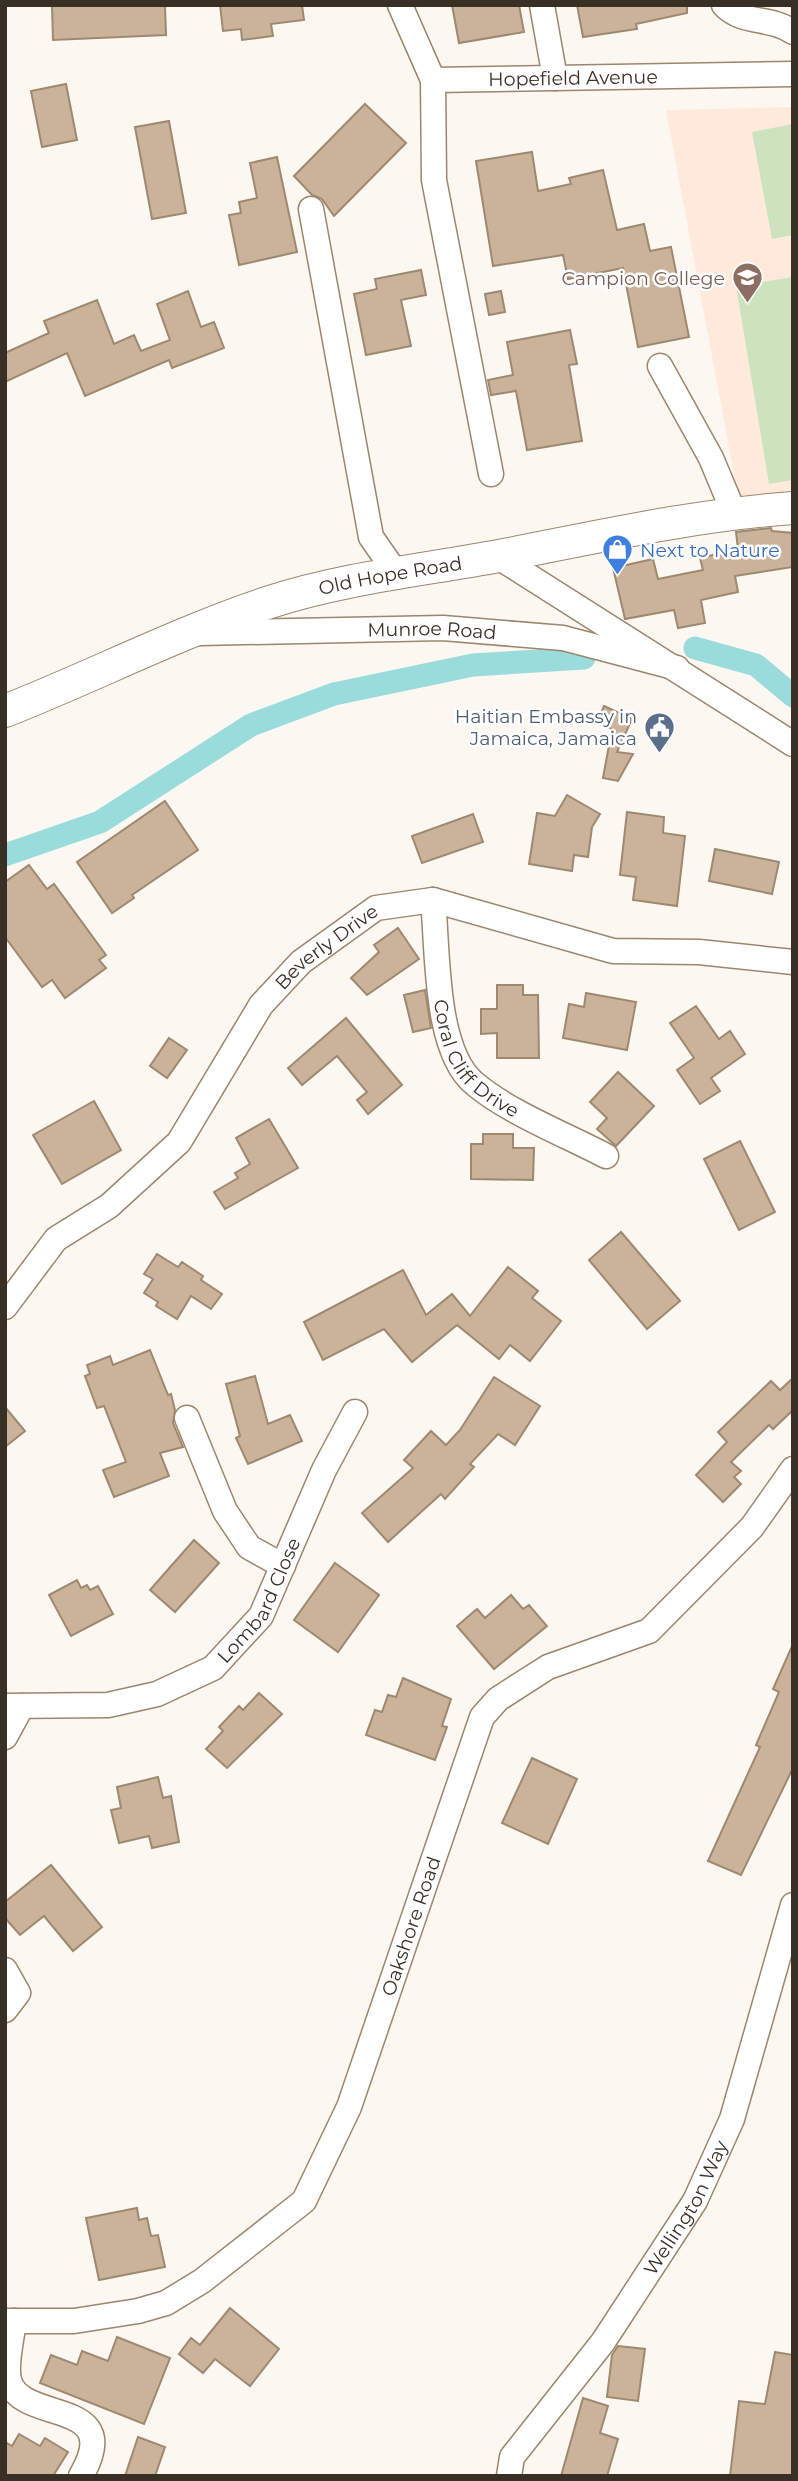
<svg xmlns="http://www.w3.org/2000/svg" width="798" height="2481" viewBox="0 0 798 2481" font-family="Montserrat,sans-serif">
<rect width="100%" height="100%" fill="#fcf7f1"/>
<polygon fill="#fee9db" points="793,107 793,501 740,506 666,110"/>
<g fill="#cde3bd">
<polygon points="793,124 793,235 772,239 752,132"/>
<polygon points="793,277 793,480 769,484 736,286"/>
</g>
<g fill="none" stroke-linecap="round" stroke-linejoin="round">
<g stroke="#9adbdb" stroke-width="23">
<polyline points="695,648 756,665 793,696"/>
<polyline points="5,855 100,822 251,725 334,694 473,665 584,658"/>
</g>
</g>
<g fill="#cab399" stroke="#9e8970" stroke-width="2">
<polygon points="52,5 165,5 166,35 53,40"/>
<polygon points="220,5 302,5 304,20 271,24 273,36 242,40 241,29 223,31"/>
<polygon points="452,5 519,5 524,32 459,43"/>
<polygon points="577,5 687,5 687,13 636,24 637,29 583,37"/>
<polygon points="66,84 77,140 42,147 31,91"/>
<polygon points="365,104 406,143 334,216 322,199 312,195 294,176"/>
<polygon points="169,121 186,213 152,219 135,127"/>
<polygon points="532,152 538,191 571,184 569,178 603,170 617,230 644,224 650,251 671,247 689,337 638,347 623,268 568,279 563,255 493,266 476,161"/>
<polygon points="277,157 297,252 239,265 229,215 241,213 239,202 257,198 250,163"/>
<polygon points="421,270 426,295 401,300 411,346 366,355 354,294 377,289 375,279"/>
<polygon points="188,291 201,327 214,322 224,348 172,368 169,360 85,396 67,353 5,382 5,353 49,333 44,321 97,300 114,344 134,335 141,351 170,340 157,304"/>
<polygon points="501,291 505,312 489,315 485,294"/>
<polygon points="570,330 577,364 569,365 582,441 527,450 516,391 491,395 488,380 513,375 507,342"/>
<polygon points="771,528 772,531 793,533 793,567 735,576 738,592 701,600 705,623 678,628 674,610 625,619 613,568 653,559 658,579 703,570 700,558 738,549 736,532"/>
<polygon points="604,706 632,719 617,752 633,754 618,781 603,778 612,729 597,722"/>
<polygon points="567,795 600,814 592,827 588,857 574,855 572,871 529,864 537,813 555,816"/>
<polygon points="165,801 198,850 132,895 134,898 112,913 77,862"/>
<polygon points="627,812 664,817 663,833 685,836 677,906 633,900 636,877 620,875"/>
<polygon points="473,814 483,842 422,863 412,836"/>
<polygon points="715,849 779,862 772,894 709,881"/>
<polygon points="29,865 47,889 54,884 106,955 99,960 106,968 65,998 52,980 42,987 5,937 5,882"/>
<polygon points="398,928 419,959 367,995 351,978 379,952 374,945"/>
<polygon points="497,985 523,985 523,995 538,995 539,1058 497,1058 497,1033 481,1034 481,1009 497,1009"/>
<polygon points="425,990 431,1028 413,1032 404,995"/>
<polygon points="586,993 636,1002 627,1050 563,1038 569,1004 584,1007"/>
<polygon points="696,1006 719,1039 730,1031 745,1054 711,1078 720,1091 700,1104 677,1070 694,1058 670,1023"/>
<polygon points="346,1018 402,1085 368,1114 357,1100 367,1092 337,1056 302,1085 288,1068"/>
<polygon points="169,1038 187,1050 167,1078 150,1066"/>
<polygon points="618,1072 654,1106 616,1146 597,1129 607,1118 590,1102"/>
<polygon points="94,1101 121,1150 62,1184 33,1135"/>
<polygon points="269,1119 298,1168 225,1209 214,1192 238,1178 235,1173 250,1164 236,1138"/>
<polygon points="483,1134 513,1134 513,1148 534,1148 533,1180 471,1179 471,1144 483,1144"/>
<polygon points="740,1141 775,1212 739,1230 704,1159"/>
<polygon points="621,1232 680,1301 647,1329 589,1260"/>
<polygon points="157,1254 178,1267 182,1262 203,1276 201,1280 222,1294 211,1309 191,1296 177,1319 156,1306 158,1302 144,1293 153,1279 144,1274"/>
<polygon points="508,1267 538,1291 532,1298 561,1321 530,1361 510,1345 499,1359 457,1325 412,1362 384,1329 323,1360 304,1322 403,1270 426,1315 452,1294 470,1316"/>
<polygon points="150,1350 168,1395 171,1394 175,1410 173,1423 183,1447 160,1453 169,1476 114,1497 103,1470 126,1462 104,1406 97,1408 85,1376 90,1374 87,1365 110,1356 113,1365"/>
<polygon points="255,1376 268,1424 290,1415 302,1441 248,1464 236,1438 240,1436 226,1384"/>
<polygon points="494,1377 540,1406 515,1445 498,1434 470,1464 474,1467 445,1499 441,1494 388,1542 362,1513 413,1468 404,1460 431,1431 446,1445 460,1430"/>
<polygon points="793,1378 793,1410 773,1429 769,1425 731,1462 741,1471 734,1477 741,1484 723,1502 696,1475 727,1442 718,1432 771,1381 780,1390"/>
<polygon points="5,1407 25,1431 5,1447"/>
<polygon points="194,1540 219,1563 175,1612 150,1590"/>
<polygon points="335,1563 379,1595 338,1652 294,1620"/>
<polygon points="77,1580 81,1588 87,1585 90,1590 98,1586 113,1614 71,1636 49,1595"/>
<polygon points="511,1595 523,1609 529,1605 547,1626 494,1669 457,1626 477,1609 485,1618"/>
<polygon points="793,1644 793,1768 741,1875 708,1861 760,1747 756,1745 779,1692 773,1689"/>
<polygon points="403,1678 451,1699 442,1726 447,1727 435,1760 366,1735 375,1710 382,1712 388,1695 396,1697"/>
<polygon points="259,1693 282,1714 227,1768 206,1749 223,1731 219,1727 239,1706 243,1710"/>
<polygon points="532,1758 577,1779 548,1844 502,1823"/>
<polygon points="158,1777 163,1798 171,1796 179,1842 152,1848 149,1836 119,1843 111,1810 121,1808 117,1787"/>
<polygon points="51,1865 102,1927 73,1951 44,1916 20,1935 5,1918 5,1902"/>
<polygon points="137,2208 139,2220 147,2218 151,2236 158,2235 165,2267 99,2280 86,2218"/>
<polygon points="230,2308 279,2349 250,2386 215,2359 203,2373 179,2354 191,2338 200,2345"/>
<polygon points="117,2337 170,2358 144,2424 40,2383 51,2355 77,2365 82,2351 108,2361"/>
<polygon points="618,2346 645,2349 638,2401 607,2397 612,2355"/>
<polygon points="775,2352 793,2355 793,2476 730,2476 739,2401 765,2404"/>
<polygon points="583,2398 608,2406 600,2433 618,2439 607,2476 561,2476"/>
<polygon points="19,2434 40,2446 45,2438 68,2452 53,2476 5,2476 5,2442 12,2446"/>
<polygon points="138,2437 165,2447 155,2476 125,2476"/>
</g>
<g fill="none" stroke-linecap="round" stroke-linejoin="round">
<defs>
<g id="minor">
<polyline points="400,5 433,80 434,180 491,474"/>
<polyline points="542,5 555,78"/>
<path d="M724,5C743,25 770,16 793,32"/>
<path id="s1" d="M433,80L793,74"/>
<polyline points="311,209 371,537 396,573"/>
<polyline points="660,366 711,458 734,513"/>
<polyline points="497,556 793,744"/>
<path id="s2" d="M199,633L443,628L563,638L677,668"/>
<path id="s3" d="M433,900C438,950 434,1051 475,1084C508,1112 566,1135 606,1156"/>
<path id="s4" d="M5,1307L56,1239L109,1206L179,1142L261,1005L301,962L376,908L433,900L613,951L699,952L793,962"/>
<polyline points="187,1418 225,1511 249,1547 283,1566"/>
<path id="s5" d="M5,1706L108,1705L157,1694L213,1668L261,1616L324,1470L355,1412"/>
<polyline points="5,1737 22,1706"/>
<polyline points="5,1970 18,1993 5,2010"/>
<path id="s6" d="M5,2321H74L138,2311L166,2303L202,2281L304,2201L349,2107L482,1717L498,1699L548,1667L649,1631L752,1527L793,1469"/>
<path d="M14,2321C12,2338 5,2364 9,2380C20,2425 127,2396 81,2476"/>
<path id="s7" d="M509,2476L512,2457L603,2342L695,2201L732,2119L793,1905"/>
</g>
<g id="major">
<path id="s8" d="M5,711C94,676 179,632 270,602C344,578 423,570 499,556C597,537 694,515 793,508"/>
</g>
</defs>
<use href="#minor" stroke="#9c866d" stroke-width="27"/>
<use href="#major" stroke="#9c866d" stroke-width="34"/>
<use href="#minor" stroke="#fff" stroke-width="24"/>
<use href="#major" stroke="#fff" stroke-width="32"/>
</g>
<defs>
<symbol id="school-pin" viewBox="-11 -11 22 30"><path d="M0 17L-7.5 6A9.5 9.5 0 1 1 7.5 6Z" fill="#8d6e63" stroke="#fff"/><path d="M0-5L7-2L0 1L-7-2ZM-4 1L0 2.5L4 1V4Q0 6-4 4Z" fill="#fff"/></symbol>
<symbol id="shop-pin" viewBox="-11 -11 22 30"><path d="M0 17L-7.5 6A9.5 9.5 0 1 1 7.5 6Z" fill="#3f7fe0" stroke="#fff"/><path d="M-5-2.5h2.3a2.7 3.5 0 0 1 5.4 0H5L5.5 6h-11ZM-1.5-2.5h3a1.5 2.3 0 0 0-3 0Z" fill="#fff"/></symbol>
<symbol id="civic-pin" viewBox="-11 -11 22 30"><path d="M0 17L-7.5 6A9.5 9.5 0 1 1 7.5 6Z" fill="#5c6f8a" stroke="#fff"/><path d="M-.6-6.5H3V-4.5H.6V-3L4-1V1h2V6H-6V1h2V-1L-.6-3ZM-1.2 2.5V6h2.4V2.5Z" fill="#fff"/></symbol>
</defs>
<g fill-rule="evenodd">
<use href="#school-pin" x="730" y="260" width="35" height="47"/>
<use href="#shop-pin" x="600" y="532" width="35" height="47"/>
<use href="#civic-pin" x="642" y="710" width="35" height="47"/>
</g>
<g text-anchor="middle" stroke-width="5" stroke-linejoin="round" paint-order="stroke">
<g font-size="19" fill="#393025" stroke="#fff">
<text dy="7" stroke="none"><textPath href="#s1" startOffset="140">Hopefield Avenue</textPath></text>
<text dy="7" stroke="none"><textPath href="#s8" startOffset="410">Old Hope Road</textPath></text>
<text dy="7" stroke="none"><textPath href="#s2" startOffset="233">Munroe Road</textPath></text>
<text dy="7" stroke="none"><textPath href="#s4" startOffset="490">Beverly Drive</textPath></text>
<text dy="7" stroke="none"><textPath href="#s3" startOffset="172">Coral Cliff Drive</textPath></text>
<text dy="7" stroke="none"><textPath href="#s5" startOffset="298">Lombard Close</textPath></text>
<text dy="7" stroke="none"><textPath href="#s6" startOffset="630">Oakshore Road</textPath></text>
<text dy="7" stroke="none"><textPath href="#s7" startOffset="324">Wellington Way</textPath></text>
</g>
<g font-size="19" fill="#785e54" stroke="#fff" text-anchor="end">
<text x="725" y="285">Campion College</text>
</g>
<g font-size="19" fill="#366cbe" stroke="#fff" text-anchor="start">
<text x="640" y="557">Next to Nature</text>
</g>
<g font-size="19" fill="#4e5e75" stroke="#fff" text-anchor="end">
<text x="637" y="723">Haitian Embassy in<tspan x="637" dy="22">Jamaica, Jamaica</tspan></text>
</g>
</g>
<rect width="798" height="2481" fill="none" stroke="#393025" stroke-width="14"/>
</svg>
